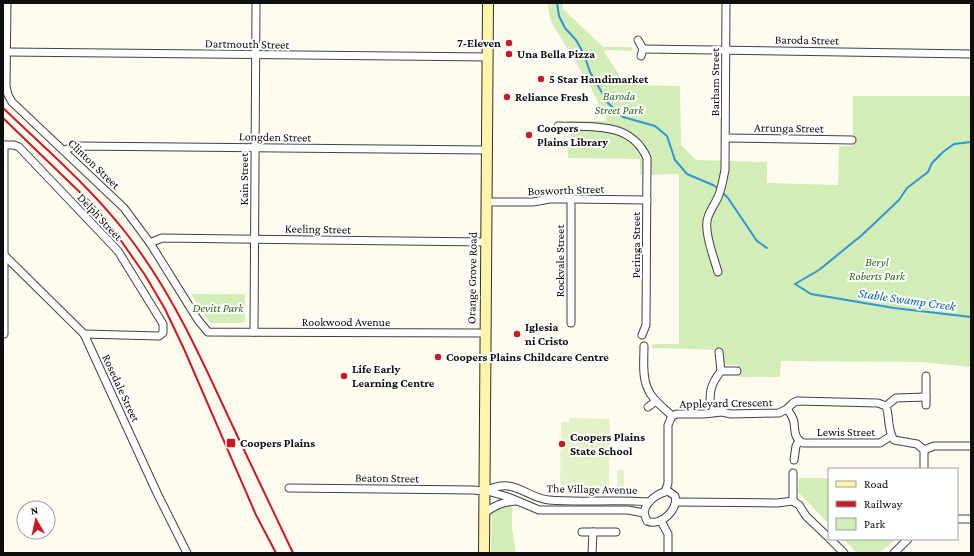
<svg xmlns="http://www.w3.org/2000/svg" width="974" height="556" viewBox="0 0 974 556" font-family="'Crimson Pro',serif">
<rect width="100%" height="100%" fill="#fffcef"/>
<g fill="#d2edb5">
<polygon points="547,3 563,3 563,9 603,47 632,47 633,51 606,50 604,52 626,85 680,86 681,145 696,160 767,162 767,183 838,185 839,146 853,146 853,96 971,96 971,367 921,362 781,361 780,377 739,377 738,365 727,365 724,362 721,350 652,348 652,344 679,344 679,174 640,175 640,159 568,158 569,121 607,121 589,84 551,22"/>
<polygon points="191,294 245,294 245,321 241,323 210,323"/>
<polygon points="799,478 829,478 829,524 798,492"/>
<polygon points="512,505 512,529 516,553 491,553 492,514 500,507"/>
<polygon points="843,539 896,539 879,553 857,553"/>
</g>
<g fill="#e4f3c7">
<polygon points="569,418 610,419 609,489 563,488 560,482 561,422 569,422"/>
<rect x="617" y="470" width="7" height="19"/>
</g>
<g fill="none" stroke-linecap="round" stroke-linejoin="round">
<g stroke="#3096d7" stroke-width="2">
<polyline points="557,3 559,16 565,28 576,40 584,54 590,72 608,103 623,117 655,126 667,136 675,160 687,174 713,185 719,189"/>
<polyline points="971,142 954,144 943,152 932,163 928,172 907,188 899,200 862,235 819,270 795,284 811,294 894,308 971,317"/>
<polyline points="722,192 728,198 757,241 767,248"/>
</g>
<defs>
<g id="street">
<polyline points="7,3 6,86 8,95 12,102 124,208 150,243 198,320 208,332 485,333"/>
<polyline points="638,40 643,49 641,56"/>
<polyline points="643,49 971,54"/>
<polyline points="7,52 488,57"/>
<path d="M558,126C591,127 631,121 647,158L646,325L642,335"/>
<polyline points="726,138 852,140"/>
<polyline points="3,145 14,145 19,147 118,251 163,324 163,333 159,336 84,334"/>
<polyline points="64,150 77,146 487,150"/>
<polyline points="571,199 571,323"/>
<polyline points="486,202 533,202 550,199 571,199 647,200"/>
<polyline points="150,243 162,238 486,242"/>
<polyline points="4,255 84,334 157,493 187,553"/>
<path d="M718,272C714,258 703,230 708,217C710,210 715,204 718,197C722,188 723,179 725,170L726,3"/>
<polyline points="254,332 256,3"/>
<polyline points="4,334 4,145"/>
<path d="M644,346C644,359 642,375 647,387C651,399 663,407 672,416"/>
<polyline points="721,371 737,371"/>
<polyline points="926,376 926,405"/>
<polyline points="886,406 896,398 926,397"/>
<polyline points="648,407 656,401"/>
<path d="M787,409C790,413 793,417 794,422C795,430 794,439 803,443H880L891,436"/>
<path d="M711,413C709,395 709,386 721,371L719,352"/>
<polyline points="924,450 934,446 971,446"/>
<polyline points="794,460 796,446 799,441"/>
<path d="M289,488L472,490C476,490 481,491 485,490C494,488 498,485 508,486C523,488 534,499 549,500C582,503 616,499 649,502"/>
<polyline points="484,490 508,497 539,510 628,510 644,513"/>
<path d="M668,491L675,496C679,509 661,527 647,521L644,513C645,502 658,493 668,491Z"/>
<path d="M665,492L668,483V425L672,416L677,414H703L722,412L731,414L779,413L787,409L793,403L797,401L878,403L886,406C890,417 887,430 894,440L917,444L924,450V469"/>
<polyline points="793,501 793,473"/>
<polyline points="676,502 777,503 793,501 799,505 806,516 829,538"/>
<path d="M484,514C494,505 503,502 516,501"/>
<polyline points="957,519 971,519"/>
<polyline points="661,521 668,534 668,553"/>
<polyline points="582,532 616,532"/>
<polyline points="830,539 844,553"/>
<polyline points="592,553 593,532"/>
<polyline points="894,553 908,539"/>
</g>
<polyline id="secondary" points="484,553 488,3"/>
</defs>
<use href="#street" stroke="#414141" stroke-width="9"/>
<use href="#secondary" stroke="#303030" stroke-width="12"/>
<use href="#street" stroke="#fff" stroke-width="7"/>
<use href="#secondary" stroke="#fff5aa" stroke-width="10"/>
<g stroke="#c91b24" stroke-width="2">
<path d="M3,108C45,148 90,187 126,233C169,288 198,351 227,414C249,460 271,507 293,553"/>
<polyline points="3,118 92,204 117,235 145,275 165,309 184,349 256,515 276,553"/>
</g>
</g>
<g fill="#c91b24" stroke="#fff" stroke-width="1.5">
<circle cx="509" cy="43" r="4"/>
<circle cx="509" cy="54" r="4"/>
<circle cx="541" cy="79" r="4"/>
<circle cx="507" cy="97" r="4"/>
<circle cx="529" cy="135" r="4"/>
<circle cx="517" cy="334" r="4"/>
<circle cx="438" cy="357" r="4"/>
<circle cx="344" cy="376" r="4"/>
<rect x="226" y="438" width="10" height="10" rx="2"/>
<circle cx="562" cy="444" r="4"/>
</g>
<g text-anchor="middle" stroke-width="4" stroke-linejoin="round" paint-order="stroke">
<g font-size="12" fill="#0e0e0e" stroke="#fff">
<text transform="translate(807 40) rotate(1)" y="4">Baroda Street</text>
<text transform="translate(247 44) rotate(1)" y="4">Dartmouth Street</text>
<text transform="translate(715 82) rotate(-90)" y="4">Barham Street</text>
<text transform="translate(789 128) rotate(1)" y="4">Arrunga Street</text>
<text transform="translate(275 137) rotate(1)" y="4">Longden Street</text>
<text transform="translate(94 164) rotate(44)" y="4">Clinton Street</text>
<text transform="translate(244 179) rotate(-90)" y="4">Kain Street</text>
<text transform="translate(566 190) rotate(-2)" y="4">Bosworth Street</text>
<text transform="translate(100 217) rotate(47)" y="4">Delph Street</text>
<text transform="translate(318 229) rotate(1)" y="4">Keeling Street</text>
<text transform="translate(636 245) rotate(-90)" y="4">Peringa Street</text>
<text transform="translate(560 261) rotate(-90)" y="4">Rockvale Street</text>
<text transform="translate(472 278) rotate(-89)" y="4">Orange Grove Road</text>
<text x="346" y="326">Rookwood Avenue</text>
<text transform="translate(121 388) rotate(65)" y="4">Rosedale Street</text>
<text transform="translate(726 403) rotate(-1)" y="4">Appleyard Crescent</text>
<text x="846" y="436">Lewis Street</text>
<text transform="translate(387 478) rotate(1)" y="4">Beaton Street</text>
<text transform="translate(592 489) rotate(1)" y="4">The Village Avenue</text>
</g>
<g font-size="12" font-weight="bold" fill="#0e0e0e" stroke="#fff" text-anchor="start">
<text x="501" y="47" text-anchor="end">7-Eleven</text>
<text x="517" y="58">Una Bella Pizza</text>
<text x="549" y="83">5 Star Handimarket</text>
<text x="515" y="101">Reliance Fresh</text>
<text x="537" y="132">Coopers<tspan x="537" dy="14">Plains Library</tspan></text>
<text x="525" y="331">Iglesia<tspan x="525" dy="14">ni Cristo</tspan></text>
<text x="446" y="361">Coopers Plains Childcare Centre</text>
<text x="352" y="373">Life Early<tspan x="352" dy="14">Learning Centre</tspan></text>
<text x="570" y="441">Coopers Plains<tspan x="570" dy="14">State School</tspan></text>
<text x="240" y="447">Coopers Plains</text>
</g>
<g font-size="12" font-style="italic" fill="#2a6b19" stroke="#fff">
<text x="619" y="100">Baroda<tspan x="619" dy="14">Street Park</tspan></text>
<text x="877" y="266">Beryl<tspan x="877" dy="14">Roberts Park</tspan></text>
<text x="218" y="312">Devitt Park</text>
</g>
<g font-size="13" font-style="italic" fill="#0d66a9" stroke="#fff">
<text transform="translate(907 299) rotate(8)" y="5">Stable Swamp Creek</text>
</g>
</g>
<rect width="974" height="556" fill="none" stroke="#0e0e0e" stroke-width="8"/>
<rect x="828" y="468" width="130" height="72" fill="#ffffff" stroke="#9f9f9f"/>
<rect x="836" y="481" width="20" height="6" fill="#fff5aa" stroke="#9f9f9f"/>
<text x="864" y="488" font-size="12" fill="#0e0e0e">Road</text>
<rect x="836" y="501" width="20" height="6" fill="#c91b24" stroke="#9f9f9f"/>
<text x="864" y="508" font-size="12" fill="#0e0e0e">Railway</text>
<rect x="836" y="518" width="20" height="12" fill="#d2edb5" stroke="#9f9f9f"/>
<text x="864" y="528" font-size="12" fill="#0e0e0e">Park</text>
<g transform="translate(36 520) rotate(351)"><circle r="19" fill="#ffffff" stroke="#9f9f9f"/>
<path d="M0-3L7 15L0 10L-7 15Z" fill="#c91b24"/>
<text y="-6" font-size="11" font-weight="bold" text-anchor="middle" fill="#0e0e0e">N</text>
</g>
</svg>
